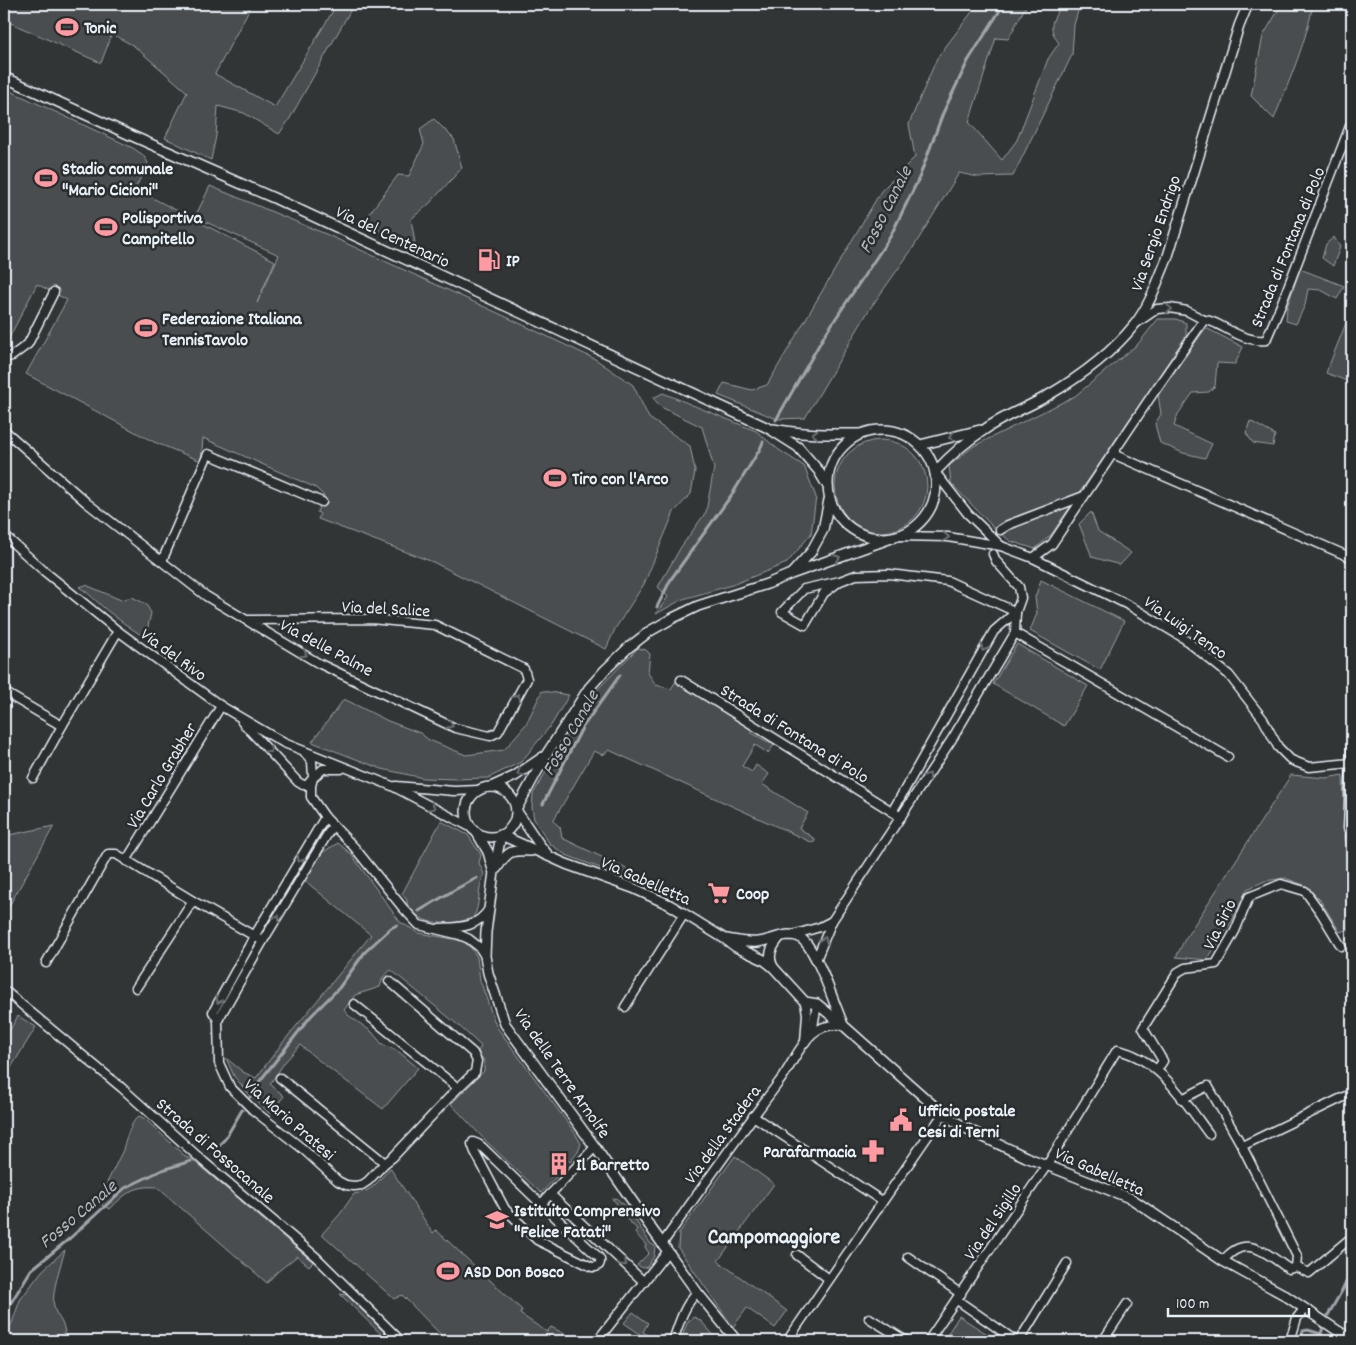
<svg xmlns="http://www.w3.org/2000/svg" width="1356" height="1345" viewBox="0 0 1356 1345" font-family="Dekko,sans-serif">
<rect width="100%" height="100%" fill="#323536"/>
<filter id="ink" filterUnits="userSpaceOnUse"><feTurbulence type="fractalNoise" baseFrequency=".02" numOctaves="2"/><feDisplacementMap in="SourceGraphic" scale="10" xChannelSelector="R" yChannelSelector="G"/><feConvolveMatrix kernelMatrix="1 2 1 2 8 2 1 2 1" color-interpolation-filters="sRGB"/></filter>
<g filter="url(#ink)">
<g fill="#494d4f" stroke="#989fa4">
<polygon points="7,4 27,4 32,6 33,4 252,4 215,74 275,107 337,4 354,4 289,120 279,134 244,113 218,106 216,136 211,160 165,138 187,92 134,46 112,34 101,63 4,20 4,10"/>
<path d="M978,4H1027L1008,39L996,38L969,122L1002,160L1017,140L1048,59L1059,43C1046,26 1053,20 1062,4H1080L1074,25L1072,55L1013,176L978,177L959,173L913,248L869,310L805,418L777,419L718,395L724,383L752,390L767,385L881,191L915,157L909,124L937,58Z"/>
<path d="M1282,4H1313C1306,43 1289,81 1274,119L1251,96L1263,36Z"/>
<polygon points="4,88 133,148 143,155 148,163 135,189 275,261 257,303 279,255 195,217 210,186 328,235 500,314 595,359 633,385 649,418 690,446 695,471 691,494 674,512 644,584 615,629 606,649 433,562 318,519 320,514 317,512 324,496 316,488 203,438 201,461 154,442 26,374 67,300 37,284 8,340 4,337"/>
<polygon points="434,119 454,139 462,168 429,204 411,219 415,243 389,240 366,218 398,175 409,176 424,144 420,129"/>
<polygon points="1334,237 1340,247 1333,266 1322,258 1326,244"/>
<polygon points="1300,269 1344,286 1337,299 1321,290 1308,289 1305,305 1296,324 1286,321 1287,307"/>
<polygon points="1352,308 1352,383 1326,373"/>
<polygon points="1158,319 1176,319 1186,323 1186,336 1051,535 1035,549 1010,541 993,527 951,483 949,466 974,446 1075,396 1138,344"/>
<polygon points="1206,328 1243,347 1235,364 1217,363 1215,386 1209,392 1193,393 1178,414 1174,426 1212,444 1205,458 1183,453 1160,443 1155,424 1161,414 1158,394"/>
<polygon points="663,393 756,431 779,450 804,466 816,497 811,534 787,563 732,585 683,599 656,614 668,597 658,587 681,547 706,512 714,468 702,427 661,407 653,398"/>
<polygon points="1250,421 1275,435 1273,446 1253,443 1246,433"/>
<circle cx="881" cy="486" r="46"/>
<polygon points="1091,512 1098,531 1131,553 1120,565 1092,557 1079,524"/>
<polygon points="1041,580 1124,621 1100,670 1030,631 1037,613 1035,597"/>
<path d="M86,585L121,600L132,597L146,604L151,613L147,631L141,635C129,627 116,618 104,608C96,601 89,593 79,587Z"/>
<polygon points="1017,644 1088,686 1064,726 993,684"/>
<polygon points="638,648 646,650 650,654 648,673 656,685 671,689 676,681 753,729 750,732 774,745 768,753 755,745 742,766 752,772 756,765 769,774 762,784 808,813 799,828 816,840 813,843 609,750 603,755 594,751 553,821 560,827 562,838 635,873 642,884 566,855 550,844 534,819 532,808 533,794 579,715 595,692"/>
<polygon points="542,691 569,695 552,724 521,762 488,778 457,779 423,778 382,769 312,742 344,699 388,721 420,733 429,740 466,755 504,750 526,724"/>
<polygon points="1291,775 1326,778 1343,775 1345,838 1352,870 1352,928 1340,932 1320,900 1306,886 1285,878 1265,881 1247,889 1232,921 1207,960 1176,957 1185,939"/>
<path d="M441,821L468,835L481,855L479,863L484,874C477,889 481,905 473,918C455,923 435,928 418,916C414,914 410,909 407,905V900L402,894Z"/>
<polygon points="54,826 4,915 4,836"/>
<polygon points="338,843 351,854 400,922 419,933 453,939 464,942 472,949 477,957 480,980 496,1026 575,1133 581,1144 578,1152 570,1162 559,1152 553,1157 555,1160 550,1165 559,1174 541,1193 485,1140 451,1104 484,1071 484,1061 478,1052 481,1046 458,1025 391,970 383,977 380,987 355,995 344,1010 348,1015 372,1032 382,1044 399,1052 418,1068 383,1109 317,1059 300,1045 285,1062 270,1084 284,1096 270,1114 247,1092 234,1076 226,1058 243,1072 256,1078 284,1041 371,935 304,880 323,852"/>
<polygon points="18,1016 36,1027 4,1079 4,1040"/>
<path d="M139,1116L145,1119L187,1158H190L313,1262L309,1266L297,1256L276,1273L267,1283L157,1187C134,1185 125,1194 110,1209L97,1203L123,1150C125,1141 131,1121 139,1116Z"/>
<polygon points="735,1156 774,1184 718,1261 787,1311 775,1328 747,1308 733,1327 678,1248 679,1233"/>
<polygon points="390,1168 433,1233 436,1230 522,1310 520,1314 547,1332 551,1327 579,1341 447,1341 402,1295 394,1299 322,1234 340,1214 354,1194 366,1191 374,1186"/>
<polygon points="616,1198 627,1207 650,1243 655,1246 654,1256 647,1267 643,1268 637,1265 649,1253 645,1247 646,1245 635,1233 637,1229 614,1207 617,1203 612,1199"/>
<path d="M65,1250C61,1264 51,1293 54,1307C56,1316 63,1320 65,1332L55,1341H4V1338L12,1323L20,1300L42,1271Z"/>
<polygon points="340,1294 347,1295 393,1341 388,1341"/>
<polygon points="633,1312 648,1323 643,1332 657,1341 635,1341 640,1334 624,1323"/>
<polygon points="959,1316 998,1341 943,1341"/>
<polygon points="694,1317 700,1320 719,1341 680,1341 688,1321"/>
</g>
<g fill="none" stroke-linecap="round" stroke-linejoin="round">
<g stroke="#9fa5aa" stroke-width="3">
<polyline points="776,420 824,336 890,237 919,178 943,113 968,61 1004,4"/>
<polyline points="657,607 671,579 733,493 760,449 763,442"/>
<polyline points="543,804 582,728 620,675"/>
<polyline points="419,911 456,889 477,878"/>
<polyline points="250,1097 259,1082 311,1016 339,988 365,952 391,928 397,925"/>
<polyline points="218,1146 225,1139 242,1110"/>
<polyline points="4,1314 31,1270 69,1239 125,1188 162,1170 191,1161"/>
<polyline points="1328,1315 1343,1289 1349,1276 1352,1257"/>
<polyline points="1300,1341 1303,1331 1308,1330 1321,1334 1323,1327"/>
</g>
<defs>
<g id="minor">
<polyline points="1138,322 1157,309 1170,308 1187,311 1204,320"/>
<polyline points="4,358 12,356 28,344 54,292"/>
<polyline points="4,430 87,503 206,596 318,663 455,728 490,736 498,732 527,679 524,669 435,625 371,619 247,620"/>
<polyline points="1113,454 1352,558"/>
<polyline points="935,472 968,514 1001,546"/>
<polyline points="1000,530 1008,525 1084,496"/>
<polyline points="4,535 44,571 118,631 221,706 284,743 392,786 472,828"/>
<polyline points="897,536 948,537 1001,546 1033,558 1130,606 1182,637 1229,675 1263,719 1278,747 1291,760 1309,767 1351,763"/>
<path d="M1033,558L1052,544L1152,395L1204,320C1211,320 1217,324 1223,327C1236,334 1251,342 1266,340L1281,305L1352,121"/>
<polyline points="162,561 208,454 322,502"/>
<polyline points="840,581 804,589 782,612 805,625 824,593 840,581 856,575 889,574 948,581 1016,612"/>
<polyline points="1015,633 1228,757"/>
<polyline points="681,680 901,817"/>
<polyline points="4,692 62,726"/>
<polyline points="242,722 298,782 303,785 307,785 313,778 312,761 305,753"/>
<polyline points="1352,741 1348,828 1352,839"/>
<polyline points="341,769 323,769 313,778 311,786 311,797 325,817 354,847 403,908 419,925 460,935 469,939 479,947 485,956"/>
<polyline points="33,778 62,726 118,631"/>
<polyline points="396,786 454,791 479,790"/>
<polyline points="892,812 994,631 1016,612"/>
<polyline points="325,817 255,935 213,1012 218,1020 219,1063 230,1087 253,1110 303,1149 338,1181 346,1185 354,1186 362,1185 368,1181 385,1163 393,1157 458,1088 475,1072 477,1061 473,1053 389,981"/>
<polyline points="126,861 221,706"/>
<path d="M440,928C462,927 476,928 489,909"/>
<polyline points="793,935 820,927 832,921"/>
<polyline points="816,960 832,921 952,739 1015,633 1016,612 1021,598 1019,587 996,561 993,554"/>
<polyline points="46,963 108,854 116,854 193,901 263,941"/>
<polyline points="136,988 193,901"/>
<polyline points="4,990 122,1088 204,1162 316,1257 401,1341"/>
<polyline points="805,1002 807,1014 805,1042"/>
<polyline points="354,1004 458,1088"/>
<polyline points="625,1007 684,914"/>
<polyline points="218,1020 263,941 333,825"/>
<polyline points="812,1033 817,1004"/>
<polyline points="1157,1070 1163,1061 1143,1028 1178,972 1185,968 1216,964 1235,931 1249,897 1281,884 1305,891 1321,913 1341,946"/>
<polyline points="280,1078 385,1163"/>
<path d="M1182,1099L1208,1086L1242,1146L1297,1256L1296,1267L1289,1269C1267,1254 1246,1232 1223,1261"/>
<polyline points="753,1116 882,1201"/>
<path d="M473,1142L478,1144L482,1147L541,1204L594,1253C599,1257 602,1259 599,1265L596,1267H592L537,1240L505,1209L475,1152L472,1144Z"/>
<polyline points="1242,1146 1352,1093"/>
<polyline points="550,1194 644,1282"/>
<polyline points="541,1204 595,1147"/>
<path d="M662,1244C701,1189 739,1135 779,1082C791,1067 798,1047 812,1034C821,1026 831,1024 843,1025"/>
<polyline points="797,1255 829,1279"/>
<polyline points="908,1257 961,1294"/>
<polyline points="1296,1267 1309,1273 1352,1237"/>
<polyline points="957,1300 1016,1341"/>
<polyline points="869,1318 906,1341"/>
<polyline points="597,1341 668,1251"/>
<path d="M673,1341C679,1323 684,1306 697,1292"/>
<polyline points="787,1341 943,1114"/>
<path d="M928,1341L1047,1165L1117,1050C1159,1058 1185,1102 1209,1134"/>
<polyline points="1019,1341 1067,1263"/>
<polyline points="1103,1341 1127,1304"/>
<polyline points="1290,1341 1297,1318 1304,1309"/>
</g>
<g id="tertiary">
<polyline points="4,77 130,135 276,199 768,428 798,447 818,470 827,485"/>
<path d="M773,429C802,435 830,434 859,434"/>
<circle cx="882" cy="484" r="54"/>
<polyline points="920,445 980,430"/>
<path d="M935,472C950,456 965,442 984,430C1003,416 1027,408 1047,396C1080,377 1112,353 1135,324C1150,305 1158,280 1167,259L1239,26L1248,4"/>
<polyline points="792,573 811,552 823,530 829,500"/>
<polyline points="491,787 515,776 543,757"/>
<circle cx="491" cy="812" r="25"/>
<polyline points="477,833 488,852 493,870"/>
<polyline points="501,835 566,864 633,888 670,905 725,939 736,947 764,960 773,967 805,1002 817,1004 843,1025 943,1114 969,1130 1026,1157 1132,1199 1223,1261 1283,1294 1338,1331 1352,1339"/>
<polyline points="501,835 494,872 489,909 486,932 485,956 488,973 505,1024 595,1147 651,1228 697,1292 737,1341"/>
<polyline points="548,855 539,844 516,810 546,755 589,688 605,670 628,648 650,631 673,618 698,606 767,584 791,574 897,536"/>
<path d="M497,868C508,851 510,850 531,851"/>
<path d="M727,939C738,941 747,943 758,942C768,941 778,936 788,935C793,935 799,936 802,939C817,951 834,1003 842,1022"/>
<path d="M773,967C767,955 772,947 779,938"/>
</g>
</defs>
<use href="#minor" stroke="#e8f1f8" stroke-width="11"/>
<use href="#tertiary" stroke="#e8f1f8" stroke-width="12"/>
<use href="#minor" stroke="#2a2d2e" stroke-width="8"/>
<use href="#tertiary" stroke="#2a2d2e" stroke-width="9"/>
</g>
<defs><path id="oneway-chevron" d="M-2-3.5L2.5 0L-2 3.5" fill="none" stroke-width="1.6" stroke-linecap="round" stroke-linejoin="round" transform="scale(1.25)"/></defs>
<g stroke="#6c7275">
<use href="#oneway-chevron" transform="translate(1169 309) rotate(1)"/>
<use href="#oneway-chevron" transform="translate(815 434) rotate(-177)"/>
<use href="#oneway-chevron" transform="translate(952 437) rotate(166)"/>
<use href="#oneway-chevron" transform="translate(946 537) rotate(4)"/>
<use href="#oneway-chevron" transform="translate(837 558) rotate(-20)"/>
<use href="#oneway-chevron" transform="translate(984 648) rotate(119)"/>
<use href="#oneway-chevron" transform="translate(304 654) rotate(31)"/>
<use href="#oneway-chevron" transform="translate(517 697) rotate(-61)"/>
<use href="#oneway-chevron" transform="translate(450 725) rotate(23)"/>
<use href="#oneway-chevron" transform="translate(269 750) rotate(47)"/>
<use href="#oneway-chevron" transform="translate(520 773) rotate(147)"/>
<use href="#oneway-chevron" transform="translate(928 776) rotate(-57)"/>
<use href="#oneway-chevron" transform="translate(432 807) rotate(28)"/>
<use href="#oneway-chevron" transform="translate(300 859) rotate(121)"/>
<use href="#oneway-chevron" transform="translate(277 918) rotate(-59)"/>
<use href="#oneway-chevron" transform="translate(824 940) rotate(-67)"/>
<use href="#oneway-chevron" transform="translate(219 1000) rotate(119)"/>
<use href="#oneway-chevron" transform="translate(624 1263) rotate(43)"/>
</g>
</g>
<defs>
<symbol id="stadium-bare" viewBox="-9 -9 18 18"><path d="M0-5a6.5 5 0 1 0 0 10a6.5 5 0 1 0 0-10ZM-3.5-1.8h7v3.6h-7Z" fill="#ff9aa2" stroke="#2a2d2e" stroke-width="2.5" paint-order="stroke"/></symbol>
<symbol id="fuel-bare" viewBox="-9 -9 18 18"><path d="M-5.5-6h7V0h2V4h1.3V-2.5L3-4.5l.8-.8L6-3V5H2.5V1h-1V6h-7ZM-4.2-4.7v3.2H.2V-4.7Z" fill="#ff9aa2" stroke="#2a2d2e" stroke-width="2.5" paint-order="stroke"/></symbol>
<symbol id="supermarket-bare" viewBox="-9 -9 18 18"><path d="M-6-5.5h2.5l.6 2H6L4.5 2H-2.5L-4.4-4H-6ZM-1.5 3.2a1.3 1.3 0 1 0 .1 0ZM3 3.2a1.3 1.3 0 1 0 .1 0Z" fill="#ff9aa2" stroke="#2a2d2e" stroke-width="2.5" paint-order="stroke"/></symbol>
<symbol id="civic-bare" viewBox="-9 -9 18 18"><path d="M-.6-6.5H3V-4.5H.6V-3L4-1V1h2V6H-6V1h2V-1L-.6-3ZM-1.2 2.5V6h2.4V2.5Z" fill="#ff9aa2" stroke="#2a2d2e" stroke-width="2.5" paint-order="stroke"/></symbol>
<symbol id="pharmacy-bare" viewBox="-9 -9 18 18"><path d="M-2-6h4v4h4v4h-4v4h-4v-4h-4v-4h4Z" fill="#ff9aa2" stroke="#2a2d2e" stroke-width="2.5" paint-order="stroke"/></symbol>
<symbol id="building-bare" viewBox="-9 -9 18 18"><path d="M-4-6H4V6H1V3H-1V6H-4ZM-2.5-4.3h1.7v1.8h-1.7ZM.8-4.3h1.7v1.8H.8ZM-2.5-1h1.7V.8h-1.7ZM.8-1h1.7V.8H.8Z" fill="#ff9aa2" stroke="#2a2d2e" stroke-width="2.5" paint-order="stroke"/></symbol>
<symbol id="school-bare" viewBox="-9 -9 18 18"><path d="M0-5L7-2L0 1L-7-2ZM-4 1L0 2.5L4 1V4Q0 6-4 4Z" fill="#ff9aa2" stroke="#2a2d2e" stroke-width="2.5" paint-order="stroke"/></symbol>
</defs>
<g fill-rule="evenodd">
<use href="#stadium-bare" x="51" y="11" width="32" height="32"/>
<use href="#stadium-bare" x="30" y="162" width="32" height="32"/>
<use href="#stadium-bare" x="90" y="211" width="32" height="32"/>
<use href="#fuel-bare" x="473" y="244" width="32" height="32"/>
<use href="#stadium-bare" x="130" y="312" width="32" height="32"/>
<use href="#stadium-bare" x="539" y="462" width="32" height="32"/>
<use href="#supermarket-bare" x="703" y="877" width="32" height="32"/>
<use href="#civic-bare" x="885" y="1104" width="32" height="32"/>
<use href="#pharmacy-bare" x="857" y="1135" width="32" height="32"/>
<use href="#building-bare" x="543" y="1148" width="32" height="32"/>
<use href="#school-bare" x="481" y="1204" width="32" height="32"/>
<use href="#stadium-bare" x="432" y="1255" width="32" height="32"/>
</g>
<g text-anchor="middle" stroke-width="5" stroke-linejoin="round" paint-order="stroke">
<g font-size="18" font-weight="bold" fill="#e8f1f8" stroke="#2a2d2e" text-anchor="start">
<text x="84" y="33">Tonic</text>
<text x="62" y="174">Stadio comunale<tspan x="62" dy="21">"Mario Cicioni"</tspan></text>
<text x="122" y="223">Polisportiva<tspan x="122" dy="21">Campitello</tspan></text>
<text x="506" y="266">IP</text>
<text x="162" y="324">Federazione Italiana<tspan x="162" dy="21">TennisTavolo</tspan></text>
<text x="572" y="484">Tiro con l'Arco</text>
<text x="736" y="899">Coop</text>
<text x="918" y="1116">Ufficio postale<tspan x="918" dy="21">Cesi di Terni</tspan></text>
<text x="856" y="1157" text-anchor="end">Parafarmacia</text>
<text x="576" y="1170">Il Barretto</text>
<text x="514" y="1216">Istituito Comprensivo<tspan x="514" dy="21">"Felice Fatati"</tspan></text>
<text x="464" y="1277">ASD Don Bosco</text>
</g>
<g font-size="18" fill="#e8f1f8" stroke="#2a2d2e">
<text transform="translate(1155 233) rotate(-71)" y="6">Via Sergio Endrigo</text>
<text transform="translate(393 236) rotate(25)" y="6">Via del Centenario</text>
<text transform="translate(1287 247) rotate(-68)" y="6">Strada di Fontana di Polo</text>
<text transform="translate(386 608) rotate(3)" y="6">Via del Salice</text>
<text transform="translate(1186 627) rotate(35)" y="6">Via Luigi Tenco</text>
<text transform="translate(327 647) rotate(28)" y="6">Via delle Palme</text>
<text transform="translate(174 654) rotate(36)" y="6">Via del Rivo</text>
<text transform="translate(795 733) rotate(32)" y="6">Strada di Fontana di Polo</text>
<text transform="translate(161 775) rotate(-59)" y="6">Via Carlo Grabher</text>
<text transform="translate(646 880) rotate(24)" y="6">Via Gabelletta</text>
<text transform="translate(1219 924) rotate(-64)" y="6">Via Sirio</text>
<text transform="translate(563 1073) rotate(55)" y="6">Via delle Terre Arnolfe</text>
<text transform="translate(290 1119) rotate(41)" y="6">Via Mario Pratesi</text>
<text transform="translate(722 1134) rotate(-54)" y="6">Via della Stadera</text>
<text transform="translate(216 1150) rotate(41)" y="6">Strada di Fossocanale</text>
<text transform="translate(1100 1171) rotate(24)" y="6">Via Gabelletta</text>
<text transform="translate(992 1221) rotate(-56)" y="6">Via del Sigillo</text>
</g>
<g font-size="19" font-style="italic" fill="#b1b8be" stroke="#2a2d2e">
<text transform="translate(884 209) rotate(-63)" y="7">Fosso Canale</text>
<text transform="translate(569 732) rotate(-60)" y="7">Fosso Canale</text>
<text transform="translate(77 1213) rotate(-40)" y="7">Fosso Canale</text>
</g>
<g font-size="22" font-weight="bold" fill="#e8f1f8" stroke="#2a2d2e">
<text x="774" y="1243">Campomaggiore</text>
</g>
</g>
<rect width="1356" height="1345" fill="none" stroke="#2a2d2e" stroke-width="20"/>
<rect x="10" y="10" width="1336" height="1325" fill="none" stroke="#e8f1f8" stroke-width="2" filter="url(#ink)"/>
<path d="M1168 1308v8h141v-8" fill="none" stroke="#e8f1f8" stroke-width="2.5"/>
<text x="1176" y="1308" font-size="15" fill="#e8f1f8" stroke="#2a2d2e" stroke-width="4" paint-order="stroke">100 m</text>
</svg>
